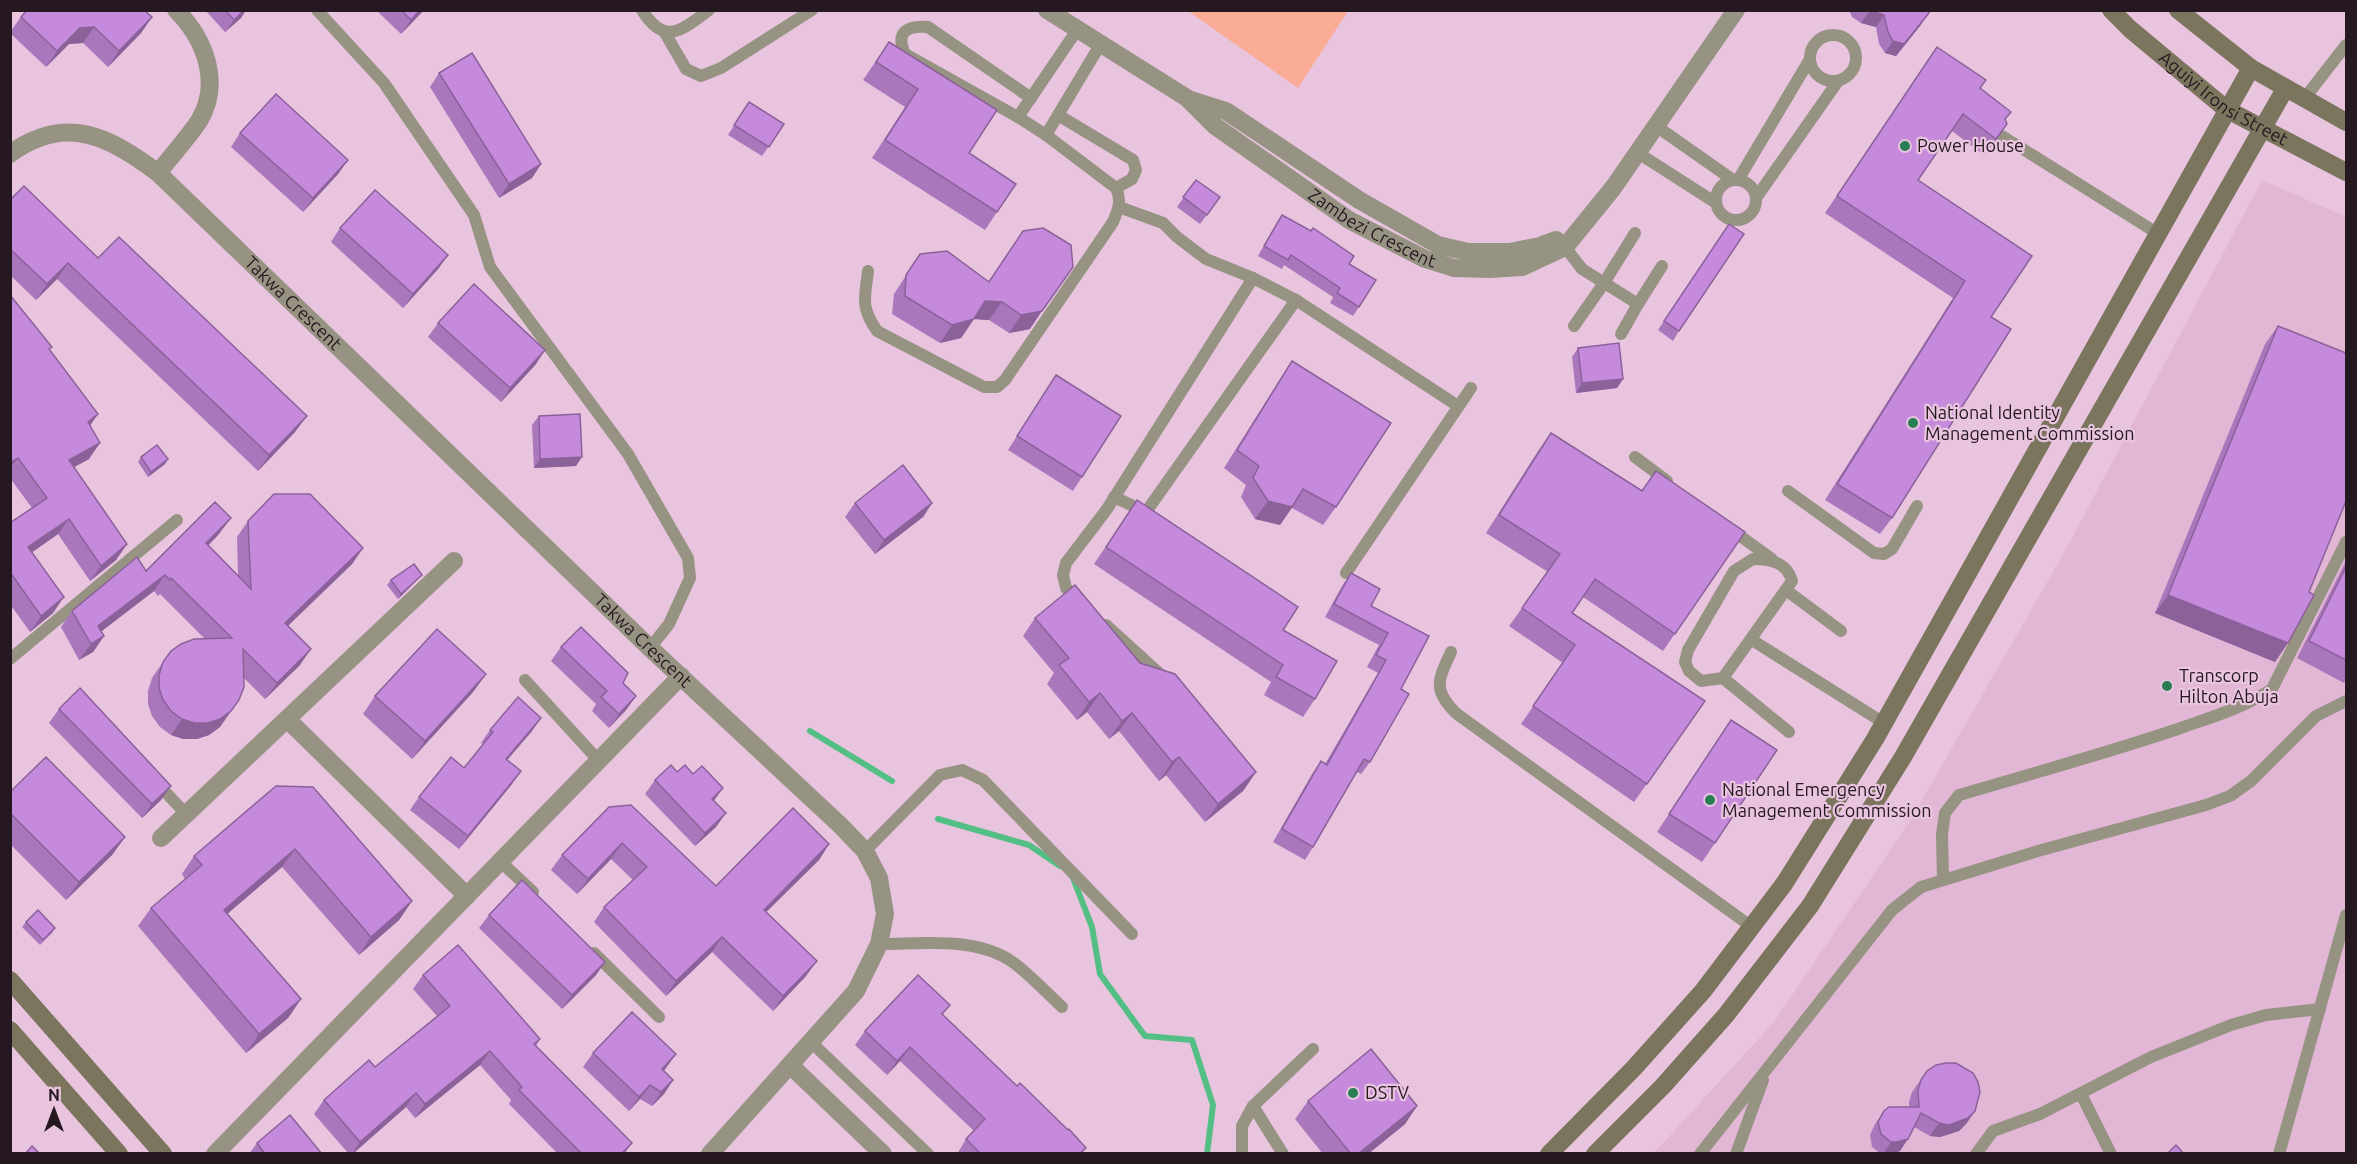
<svg xmlns="http://www.w3.org/2000/svg" width="2357" height="1164" viewBox="0 0 2357 1164" font-family="Ubuntu,sans-serif">
<rect width="100%" height="100%" fill="#e8c4de"/>
<polygon fill="#e1b7d5" points="2262,180 2346,217 2346,1153 1653,1154 1774,1022 1910,821 2065,551"/>
<polygon fill="#faac96" points="1188,11 1348,11 1298,88"/>
<g fill="none" stroke-linecap="round" stroke-linejoin="round">
<g stroke="#54bf84" stroke-width="6">
<polyline points="810,731 892,781"/>
<polyline points="938,819 1029,845 1060,866"/>
<polyline points="1073,878 1092,927 1100,974 1145,1036 1192,1040 1213,1105 1207,1154"/>
</g>
<g stroke="#979383" stroke-width="12">
<polyline points="317,10 384,83 474,215 490,267 628,454 688,558 690,578 669,624 650,648"/>
<path d="M642,10C665,47 682,30 709,10"/>
<polyline points="665,33 686,69 701,76 721,68 812,10"/>
<circle cx="1833" cy="58" r="23"/>
<polyline points="2304,99 2346,45"/>
<polyline points="1058,115 1133,160 1136,170 1132,179 1116,188"/>
<polyline points="1018,117 1077,30"/>
<polyline points="1656,126 1733,180"/>
<polyline points="1046,135 1100,45"/>
<polyline points="2002,136 2157,233"/>
<polyline points="1638,153 1716,203"/>
<circle cx="1736" cy="200" r="20"/>
<polyline points="1738,180 1810,59"/>
<polyline points="1756,198 1838,81"/>
<polyline points="1119,207 1163,223 1177,237 1206,259 1253,278 1296,300 1458,406"/>
<polyline points="1565,247 1582,269 1638,304 1662,266"/>
<path d="M868,271C865,299 860,306 877,331L984,387H997L1005,380L1113,222C1118,210 1122,201 1116,188L1046,135L1018,117L905,54C895,32 907,25 928,27L1031,98"/>
<polyline points="1574,326 1604,283 1635,233"/>
<polyline points="1621,334 1638,304"/>
<polyline points="1635,457 1667,481"/>
<polyline points="1788,491 1874,553 1884,554 1892,549 1917,506"/>
<polyline points="1114,497 1148,513"/>
<polyline points="1146,512 1296,300"/>
<polyline points="1729,528 1772,559"/>
<path d="M1753,559C1770,559 1787,562 1792,581L1723,678L1701,681L1689,671L1685,662L1688,650L1734,571Z"/>
<polyline points="1346,573 1471,388"/>
<polyline points="1786,590 1841,631"/>
<polyline points="1080,601 1066,588 1063,575 1066,563 1107,509 1253,278"/>
<polyline points="1106,625 1162,676"/>
<polyline points="1752,640 1884,723"/>
<path d="M1451,652C1438,680 1432,690 1457,714L1752,927"/>
<polyline points="10,659 177,520"/>
<polyline points="1723,678 1789,732"/>
<polyline points="525,680 599,761"/>
<polyline points="156,782 186,814"/>
<polyline points="865,851 940,775 962,770 983,780 1132,934"/>
<polyline points="501,862 533,892"/>
<path d="M1943,880L1942,834L1945,813L1959,795C2031,774 2103,754 2175,730C2208,718 2242,709 2272,689L2346,542"/>
<path d="M879,944C923,944 977,936 1014,963C1031,976 1046,992 1062,1007"/>
<polyline points="594,953 659,1017"/>
<polyline points="811,1042 928,1154"/>
<polyline points="2081,1094 2111,1154"/>
<polyline points="1253,1106 1283,1154"/>
<polyline points="1242,1154 1242,1126 1253,1106 1313,1049"/>
<polyline points="1700,1154 1892,910 1921,887 2038,851 2206,805 2230,796 2251,781 2316,716 2346,701"/>
<polyline points="1736,1154 1763,1080"/>
<polyline points="1976,1154 1993,1131 2040,1114 2151,1057 2231,1025 2266,1015 2320,1009"/>
<polyline points="2279,1154 2346,915"/>
</g>
<g stroke="#979383" stroke-width="18">
<path id="s1" d="M1047,10L1187,98L1215,126L1349,220L1425,259L1454,268L1490,269L1522,267L1565,247L1613,188L1736,10"/>
<polyline points="1191,100 1226,111 1359,200 1438,245 1468,252 1510,252 1540,246 1556,240"/>
<path id="s2" d="M10,154C66,113 110,137 158,173L650,648L840,825L865,851L879,878L885,914L879,944L856,991L710,1154"/>
<path d="M158,173C171,156 187,139 199,121C222,83 205,39 176,10"/>
<polyline points="287,719 467,896"/>
<polyline points="161,838 454,561"/>
<polyline points="790,1065 883,1154"/>
<polyline points="215,1154 681,676"/>
</g>
<g stroke="#7b755d" stroke-width="18">
<path id="s3" d="M2111,10L2130,29L2226,109L2346,172"/>
<polyline points="2178,10 2251,68 2346,122"/>
<polyline points="10,980 163,1154"/>
<polyline points="10,1030 119,1154"/>
<polyline points="1549,1154 1634,1068 1703,991 1784,884 1875,739 2251,68"/>
<polyline points="1595,1154 1663,1086 1726,1015 1810,906 1903,757 2285,89"/>
</g>
</g>
<g fill="#aa77bd">
<polygon points="205,10 246,10 241,18 225,32"/>
<polygon points="376,10 424,10 401,34"/>
<polygon points="1849,10 1929,10 1920,26 1896,56 1885,53 1879,44 1876,27 1861,23 1852,17"/>
<polygon points="21,17 152,17 141,33 108,67 83,43 69,44 46,67 10,33 10,32"/>
<polygon points="889,42 997,212 985,230 872,158 905,107 863,80"/>
<polygon points="1937,47 2006,119 1996,141 1984,155 1952,131 1918,180 1991,317 1892,518 1880,534 1825,500 1953,298 1825,213"/>
<polygon points="439,73 541,164 532,178 499,198 430,87"/>
<polygon points="749,102 784,124 762,156 728,135"/>
<polygon points="240,133 348,160 338,174 303,212 231,147"/>
<polygon points="1196,180 1220,197 1200,224 1177,207"/>
<polygon points="10,200 98,258 295,432 258,471 57,279 36,300 10,275"/>
<polygon points="1282,215 1349,264 1359,307 1353,316 1330,303 1333,297 1284,265 1282,269 1258,256 1276,224"/>
<polygon points="1729,224 1679,331 1673,341 1658,330"/>
<polygon points="340,228 448,255 438,269 403,308 331,242"/>
<polygon points="1023,231 1030,329 1009,333 989,320 974,319 961,338 940,343 892,314 894,294 920,254 989,281"/>
<polygon points="10,295 50,350 98,414 90,425 89,459 74,467 127,544 116,560 90,581 58,534 32,552 53,613 30,632 10,604 10,523 32,508 10,478"/>
<polygon points="438,323 536,364 501,402 428,337"/>
<polygon points="2278,326 2275,662 2155,613 2265,344"/>
<polygon points="1578,348 1623,379 1617,388 1576,393 1572,357"/>
<polygon points="1292,361 1336,507 1323,525 1292,508 1280,525 1255,519 1241,497 1246,485 1224,468 1280,379"/>
<polygon points="1056,375 1082,477 1073,491 1008,450"/>
<polygon points="539,416 576,466 534,468 532,425"/>
<polygon points="1551,433 1642,490 1745,532 1663,651 1583,597 1572,613 1705,701 1634,802 1521,724 1563,663 1509,626 1548,572 1486,533 1538,451"/>
<polygon points="141,457 165,464 148,477 138,462"/>
<polygon points="1137,500 1283,630 1315,699 1303,717 1264,695 1271,682 1094,564"/>
<polygon points="855,503 932,503 923,517 875,554 845,517"/>
<polygon points="248,521 363,548 352,564 288,626 300,665 265,699 243,677 220,727 209,735 197,739 183,739 171,735 160,727 152,716 148,704 148,691 152,678 163,662 205,639 160,594 158,596 154,591 101,631 104,636 93,652 79,660 61,627 72,611 146,571 219,534 208,546 238,576 237,537"/>
<polygon points="2346,561 2346,679 2344,683 2297,658"/>
<polygon points="1351,573 1371,606 1429,636 1401,689 1370,762 1361,774 1357,772 1313,847 1305,860 1273,842 1312,774 1321,761 1325,764 1378,673 1367,667 1379,645 1325,617 1342,586"/>
<polygon points="422,575 398,599 387,585 391,580"/>
<polygon points="1035,618 1140,663 1256,772 1243,791 1205,822 1166,775 1159,781 1119,731 1109,739 1087,712 1077,720 1047,684 1054,673 1023,636"/>
<polygon points="561,647 636,696 626,710 609,728 592,711 596,704 551,661"/>
<polygon points="486,674 473,692 412,759 363,714 375,696"/>
<polygon points="59,709 161,800 142,818 49,723"/>
<polygon points="1731,720 1715,843 1702,862 1657,832"/>
<polygon points="490,730 532,731 507,760 512,784 459,849 410,810 419,797 464,768 483,744 481,743"/>
<polygon points="677,772 716,827 695,846 645,794 655,780"/>
<polygon points="276,786 412,901 399,920 359,955 282,867 227,914 301,999 288,1018 246,1053 138,926 151,908 185,879 182,874 194,856"/>
<polygon points="10,792 125,837 112,855 66,900 10,844"/>
<polygon points="609,807 716,886 829,844 819,860 766,912 806,976 773,1011 712,952 666,996 594,922 604,907 633,880 611,859 577,894 551,870 562,855"/>
<polygon points="489,915 605,962 596,975 562,1009 479,928"/>
<polygon points="26,922 55,928 52,933 40,945 22,927"/>
<polygon points="423,975 540,1039 536,1046 624,1154 558,1154 509,1104 511,1100 480,1065 415,1118 406,1107 353,1154 349,1154 314,1114 324,1100 375,1067 437,1016 413,989"/>
<polygon points="943,1015 1017,1086 1086,1148 1082,1154 957,1154 966,1139 974,1131 900,1061 887,1075 855,1045 865,1031"/>
<polygon points="593,1053 666,1068 664,1071 673,1080 664,1094 652,1106 640,1099 629,1111 583,1067"/>
<polygon points="1927,1071 1975,1111 1966,1124 1959,1131 1940,1137 1930,1136 1914,1127 1900,1151 1893,1154 1881,1154 1872,1147 1870,1135 1875,1124 1884,1111 1909,1107 1909,1102 1912,1092"/>
<polygon points="1308,1101 1417,1106 1405,1124 1368,1154 1323,1154 1295,1119"/>
<polygon points="257,1143 322,1154 249,1154"/>
</g>
<g fill="#8b619a">
<polygon points="244,10 246,10 241,18 225,32 234,20"/>
<polygon points="420,10 424,10 401,34 411,20"/>
<polygon points="1870,11 1884,15 1876,27 1861,23"/>
<polygon points="1929,13 1920,26 1896,56 1885,53 1893,41"/>
<polygon points="152,17 141,33 108,67 119,51"/>
<polygon points="94,27 83,43 69,44 46,67 57,51 80,28"/>
<polygon points="2007,124 1996,141 1984,155 1996,139"/>
<polygon points="348,160 338,174 303,212 313,198"/>
<polygon points="541,164 532,178 499,198 509,184"/>
<polygon points="448,255 438,269 403,308 413,294"/>
<polygon points="68,263 57,279 36,300 47,284"/>
<polygon points="985,301 1002,302 989,320 974,319 961,338 940,343 952,325"/>
<polygon points="1042,311 1030,329 1009,333 1021,315"/>
<polygon points="545,350 536,364 501,402 510,388"/>
<polygon points="1623,379 1617,388 1576,393 1582,383"/>
<polygon points="98,414 87,430 88,422"/>
<polygon points="307,416 295,432 258,471 269,455"/>
<polygon points="100,443 89,459 58,476 69,460"/>
<polygon points="582,457 576,466 534,468 540,459"/>
<polygon points="18,458 10,468 10,463"/>
<polygon points="168,459 165,464 148,477 151,472"/>
<polygon points="1268,501 1292,507 1280,525 1255,519"/>
<polygon points="932,503 923,517 875,554 884,540"/>
<polygon points="231,518 219,534 194,559 206,543"/>
<polygon points="69,519 58,534 17,563 28,547"/>
<polygon points="127,544 116,560 90,581 101,566"/>
<polygon points="363,548 352,564 274,639 285,623"/>
<polygon points="165,575 154,591 89,641 98,626"/>
<polygon points="422,575 398,599 401,594"/>
<polygon points="2168,595 2288,643 2275,662 2155,613"/>
<polygon points="64,597 53,613 30,632 41,616"/>
<polygon points="104,636 93,652 79,660 91,644"/>
<polygon points="311,649 300,665 265,699 277,683"/>
<polygon points="486,674 473,692 412,759 425,741"/>
<polygon points="1100,693 1087,712 1077,720 1089,702"/>
<polygon points="636,696 626,710 609,728 619,714"/>
<polygon points="239,700 220,727 209,735 197,739 183,739 171,735 182,719"/>
<polygon points="1132,713 1119,731 1109,739 1122,721"/>
<polygon points="541,718 532,731 497,772 506,759"/>
<polygon points="1179,757 1166,775 1159,781 1172,762"/>
<polygon points="521,771 512,784 459,849 468,836"/>
<polygon points="1256,772 1243,791 1205,822 1218,804"/>
<polygon points="171,786 161,800 142,818 152,804"/>
<polygon points="723,788 713,802 712,799"/>
<polygon points="726,813 716,827 695,846 705,833"/>
<polygon points="125,837 112,855 66,900 79,882"/>
<polygon points="622,843 611,859 577,894 588,879"/>
<polygon points="829,844 819,860 753,925 764,910"/>
<polygon points="295,849 282,867 211,928 224,910"/>
<polygon points="412,901 399,920 359,955 371,937"/>
<polygon points="722,937 712,952 666,996 676,981"/>
<polygon points="817,961 806,976 773,1011 783,996"/>
<polygon points="605,962 596,975 562,1009 572,995"/>
<polygon points="301,999 288,1018 246,1053 259,1034"/>
<polygon points="910,1047 900,1061 887,1075 897,1061"/>
<polygon points="490,1051 480,1065 415,1118 425,1104"/>
<polygon points="676,1054 666,1068 652,1083 662,1069"/>
<polygon points="673,1080 664,1094 652,1106 661,1092"/>
<polygon points="650,1085 640,1099 629,1111 639,1097"/>
<polygon points="416,1093 406,1107 352,1154 360,1142"/>
<polygon points="1417,1106 1405,1124 1368,1154 1358,1154"/>
<polygon points="1975,1111 1966,1124 1959,1131 1940,1137 1930,1136 1939,1123"/>
<polygon points="1908,1139 1900,1151 1893,1154 1883,1154 1891,1142"/>
<polygon points="632,1143 624,1154 621,1154"/>
</g>
<g fill="#c68adc" stroke="#8b619a" stroke-width="1.5">
<polygon points="27,10 144,10 152,17 119,51 94,27 80,28 57,51 21,17"/>
<polygon points="225,10 244,10 234,20"/>
<polygon points="401,10 420,10 411,20"/>
<polygon points="1869,10 1929,10 1929,13 1904,44 1893,41 1888,32 1884,15"/>
<polygon points="889,42 997,110 969,153 1016,184 997,212 885,140 918,89 876,62"/>
<polygon points="1937,47 1986,80 1980,88 2011,112 2005,119 2007,124 1996,139 1963,114 1918,180 2032,256 1991,317 2011,329 1892,518 1837,484 1965,281 1837,196"/>
<polygon points="472,53 541,164 509,184 439,73"/>
<polygon points="276,94 348,160 313,198 240,133"/>
<polygon points="749,102 784,124 769,147 734,125"/>
<polygon points="1196,180 1220,197 1207,215 1183,197"/>
<polygon points="24,186 98,258 119,237 307,416 269,455 68,263 47,284 10,249 10,200"/>
<polygon points="375,190 448,255 413,294 340,228"/>
<polygon points="1282,215 1311,231 1313,228 1354,256 1349,264 1376,280 1359,307 1337,293 1340,288 1291,255 1288,260 1264,246"/>
<polygon points="1729,224 1744,234 1679,331 1664,321"/>
<polygon points="1043,228 1071,245 1073,267 1042,311 1021,315 1002,302 985,301 974,319 952,325 905,296 906,275 920,254 947,251 989,282 1023,231"/>
<polygon points="474,284 545,350 510,388 438,323"/>
<polygon points="10,295 52,347 49,349 98,414 88,422 100,443 69,460 127,544 101,566 69,519 28,547 64,597 41,616 10,572 10,523 47,498 18,458 10,463"/>
<polygon points="2278,326 2346,353 2346,501 2309,592 2314,595 2288,643 2168,595"/>
<polygon points="1619,343 1623,379 1582,383 1578,348"/>
<polygon points="1292,361 1391,423 1336,507 1303,489 1292,507 1268,501 1253,478 1259,466 1237,450"/>
<polygon points="1056,375 1121,416 1082,477 1017,436"/>
<polygon points="580,414 582,457 540,459 539,416"/>
<polygon points="1551,433 1642,491 1656,471 1745,532 1675,634 1595,579 1572,613 1705,701 1647,784 1533,706 1575,645 1522,608 1560,554 1499,515"/>
<polygon points="157,445 168,459 151,472 141,457"/>
<polygon points="903,465 932,503 884,540 855,503"/>
<polygon points="274,494 310,494 363,548 285,623 311,649 277,683 243,649 244,687 239,700 231,711 220,719 208,723 194,723 182,719 171,711 163,700 159,688 159,675 163,662 171,651 181,644 194,639 232,638 171,578 170,580 165,575 98,626 104,636 91,644 72,611 137,557 146,571 215,502 231,518 206,543 251,589 248,521"/>
<polygon points="1137,500 1298,607 1283,630 1337,661 1315,699 1276,677 1283,665 1106,547"/>
<polygon points="414,564 422,575 401,594 391,580"/>
<polygon points="2346,567 2346,660 2309,641"/>
<polygon points="1351,573 1380,589 1371,606 1429,636 1401,689 1409,694 1370,762 1364,759 1313,847 1282,829 1321,761 1327,765 1386,660 1376,655 1388,633 1334,604"/>
<polygon points="1075,585 1140,663 1175,674 1256,772 1218,804 1179,757 1172,762 1132,713 1122,721 1100,693 1089,702 1059,665 1069,658 1035,618"/>
<polygon points="581,627 628,673 623,683 636,696 619,714 601,697 607,691 561,647"/>
<polygon points="437,629 486,674 425,741 375,696"/>
<polygon points="80,688 171,786 152,804 59,709"/>
<polygon points="518,697 541,718 506,759 521,771 468,836 419,797 451,757 464,768 493,732 490,730"/>
<polygon points="1731,720 1777,750 1715,843 1669,814"/>
<polygon points="46,757 125,837 79,882 10,813 10,792"/>
<polygon points="671,765 677,772 685,765 693,774 702,766 723,788 712,799 726,813 705,833 655,780"/>
<polygon points="276,786 313,787 412,901 371,937 295,849 224,910 301,999 259,1034 151,908 202,865 194,856"/>
<polygon points="631,805 716,886 793,808 829,844 764,910 817,961 783,996 722,937 676,981 604,907 647,867 622,843 588,879 562,855 609,807"/>
<polygon points="522,880 605,962 572,995 489,915"/>
<polygon points="38,910 55,928 43,940 26,922"/>
<polygon points="458,945 540,1039 534,1044 632,1143 621,1154 582,1154 519,1090 522,1087 490,1051 425,1104 416,1093 360,1142 324,1100 369,1060 375,1067 450,1006 423,975"/>
<polygon points="918,975 950,1005 942,1014 1017,1086 1020,1083 1068,1130 1069,1129 1086,1148 1079,1154 981,1154 966,1139 985,1119 910,1047 897,1061 865,1031"/>
<polygon points="632,1012 676,1054 662,1069 673,1080 661,1092 650,1085 639,1097 593,1053"/>
<polygon points="1371,1049 1417,1106 1358,1154 1351,1154 1308,1101"/>
<polygon points="1946,1063 1956,1063 1973,1073 1978,1082 1980,1092 1975,1111 1968,1118 1949,1125 1939,1123 1921,1113 1908,1139 1897,1142 1891,1142 1881,1134 1878,1122 1884,1111 1889,1107 1919,1107 1918,1090 1921,1080 1927,1071 1936,1065"/>
<polygon points="290,1115 322,1154 265,1154 257,1143"/>
<polygon points="2176,1145 2184,1154 2167,1154"/>
<polygon points="32,1146 40,1154 25,1154"/>
</g>
<g fill="#287e52" stroke="#e8c4de" stroke-width="2">
<circle cx="1905" cy="146" r="6"/>
<circle cx="1913" cy="423" r="6"/>
<circle cx="2167" cy="686" r="6"/>
<circle cx="1710" cy="800" r="6"/>
<circle cx="1353" cy="1093" r="6"/>
</g>
<g text-anchor="middle" stroke-width="4.5" stroke-linejoin="round" paint-order="stroke">
<g font-size="18" fill="#251821" stroke="#e8c4de">
<text dy="6" stroke="none"><textPath href="#s3" startOffset="144">Aguiyi Ironsi Street</textPath></text>
<text dy="6" stroke="none"><textPath href="#s1" startOffset="393">Zambezi Crescent</textPath></text>
<text dy="6" stroke="none"><textPath href="#s2" startOffset="351">Takwa Crescent</textPath></text>
<text dy="6" stroke="none"><textPath href="#s2" startOffset="837">Takwa Crescent</textPath></text>
</g>
<g font-size="18" fill="#251821" stroke="#e8c4de" text-anchor="start">
<text x="1917" y="152">Power House</text>
<text x="1925" y="419">National Identity<tspan x="1925" dy="21">Management Commission</tspan></text>
<text x="2179" y="682">Transcorp<tspan x="2179" dy="21">Hilton Abuja</tspan></text>
<text x="1722" y="796">National Emergency<tspan x="1722" dy="21">Management Commission</tspan></text>
<text x="1365" y="1099">DSTV</text>
</g>
</g>
<rect width="2357" height="1164" fill="none" stroke="#251821" stroke-width="24"/>
<g transform="translate(54 1110)" stroke="#e8c4de" stroke-width="4.5" paint-order="stroke">
<path d="M0-4.5L10 22L0 15L-10 22Z" fill="#251821"/>
<text y="-9" font-size="16" font-weight="bold" text-anchor="middle" fill="#251821">N</text>
</g>
</svg>
